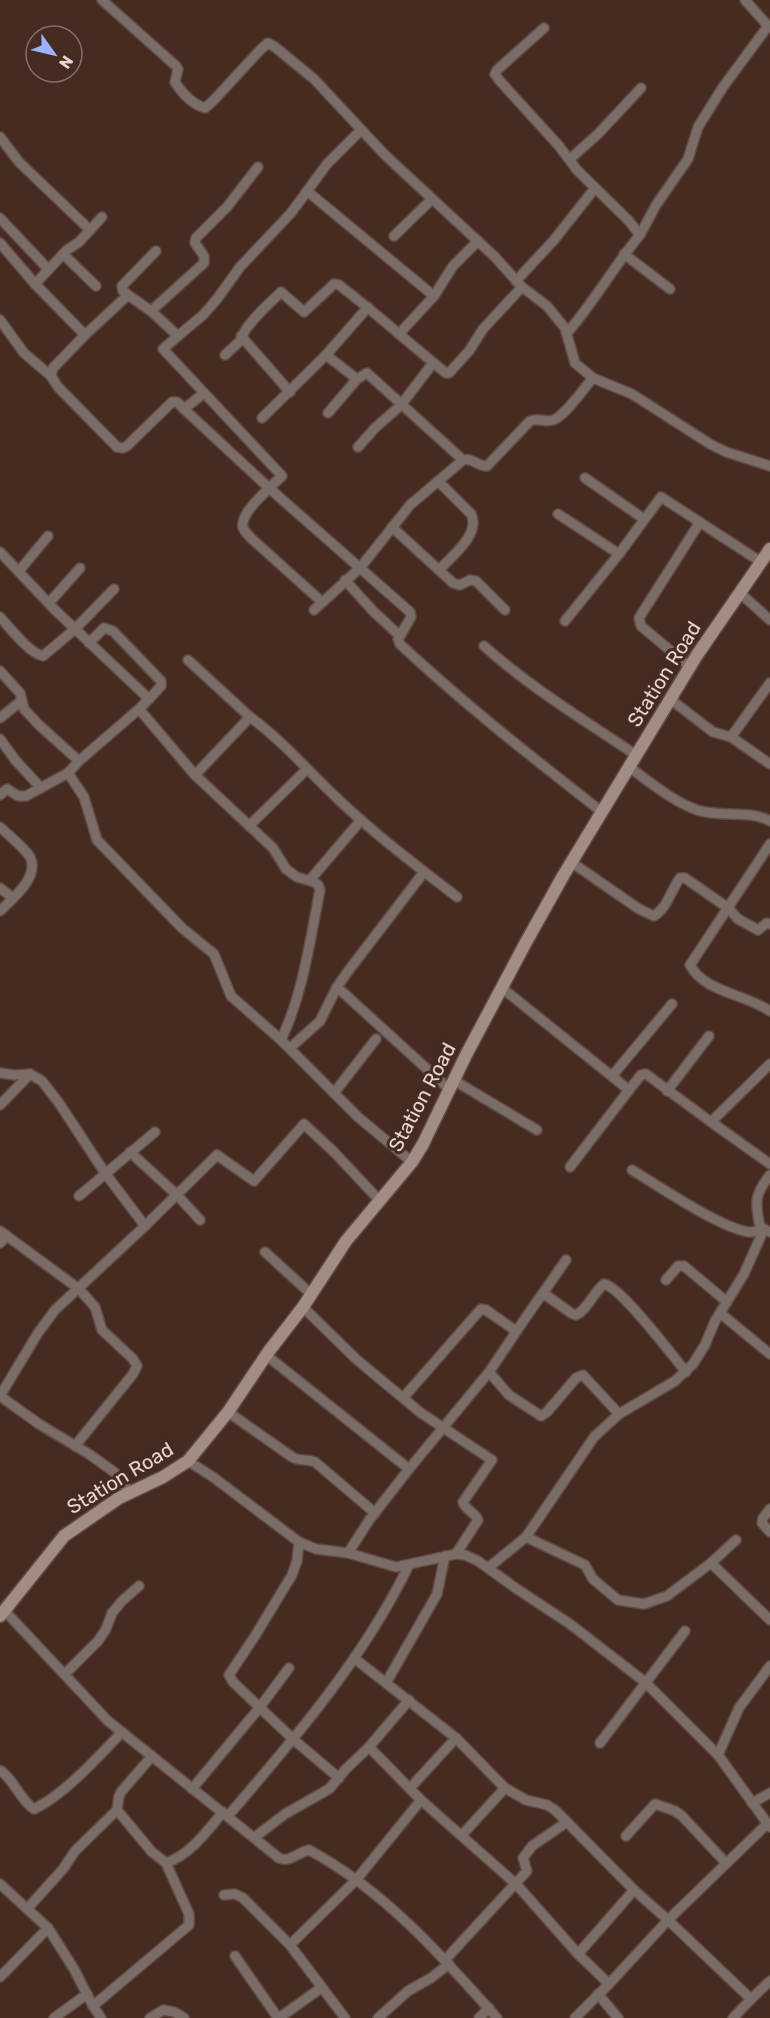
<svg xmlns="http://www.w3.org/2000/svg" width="770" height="2018" viewBox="0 0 770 2018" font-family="Rubik,sans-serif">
<rect width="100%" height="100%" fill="#452b21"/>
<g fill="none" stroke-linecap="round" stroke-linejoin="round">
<defs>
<g id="minor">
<path d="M102,0L176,66L178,69L175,82C182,93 192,104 205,108L213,101L261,49L268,43L275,47L314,79L385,155L495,257L522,287"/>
<polyline points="745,0 770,28"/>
<path d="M544,28L497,70L495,74L499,80L559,146L577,170L629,221L640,235C614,266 594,302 567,333"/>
<polyline points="0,137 19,162 90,230"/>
<polyline points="570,159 598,134 641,88"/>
<polyline points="307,191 434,296"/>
<polyline points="0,218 48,269"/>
<polyline points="640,235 656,205 688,159 698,127 723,87 768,26"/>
<polyline points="394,236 432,199"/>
<polyline points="0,243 35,284 85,335 128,295 151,311 178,336 163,349 282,476 269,488 410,612 411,617 400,636"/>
<polyline points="63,254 96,286"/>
<polyline points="624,254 670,289"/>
<polyline points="516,281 554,240 595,188"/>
<polyline points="35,284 67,250 79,242 102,217"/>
<polyline points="128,295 123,291 122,286 156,251"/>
<polyline points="151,311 204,263 204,256 195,243 196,238 227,207 258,167"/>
<polyline points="0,320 24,353 51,376"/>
<polyline points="399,334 434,296 453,266 478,241"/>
<polyline points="85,335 53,368 51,376 58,387 117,447 123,448 127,446 172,402 177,402 184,409 204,393"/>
<polyline points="178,336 203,315 217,299 240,267 291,213 327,164 361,130"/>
<polyline points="241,336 290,392"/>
<path d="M225,355L241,340C243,326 270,303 281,292L304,312L334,284L339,285C376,313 410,344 446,373H449L469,351L483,329L522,287L547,306L565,328L575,363L593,378"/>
<polyline points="326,355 357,379"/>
<path d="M184,409L269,488C261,497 240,514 243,528C245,532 249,536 252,539L322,602"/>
<polyline points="328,413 357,379 367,373 463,460"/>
<polyline points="262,418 326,355 368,307"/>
<polyline points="358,447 375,428 401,405 433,363"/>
<polyline points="585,478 644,519"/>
<path d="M438,481L471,514C481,534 452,556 439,570"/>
<polyline points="558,514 619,554 661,497 761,562"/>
<polyline points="392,527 453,583 460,585 470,580 476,581 505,610"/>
<path d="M0,552L55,610L149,699L139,709L195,775L273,848L286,869L297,877L314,882L318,885L320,890C310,940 303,994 281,1040L358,1117L412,1162"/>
<polyline points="19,571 48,536"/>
<path d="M345,580L373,611L400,636L398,639L400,644C464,704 533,758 602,812"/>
<polyline points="740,593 770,620"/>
<polyline points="49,603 80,568"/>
<path d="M314,610L360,568L410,505L463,460C473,457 478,467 487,466L530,421C538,417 545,423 553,420C565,416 584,388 593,378L632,394L710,444L726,452L770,466"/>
<path d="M0,617C10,628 29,653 43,656L75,629L114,589"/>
<polyline points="565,621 619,554"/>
<polyline points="89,643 104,628 113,631 161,681 161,686 149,699"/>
<path d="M484,646C531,688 584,720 636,755"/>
<polyline points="188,660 250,717"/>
<polyline points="690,667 641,626 639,618 700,522"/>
<polyline points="0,671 20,693 24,709 39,725 79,761 68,773 26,796 18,796 7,789 0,795"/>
<polyline points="670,699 713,732 731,737 770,764"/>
<polyline points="0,718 21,701"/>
<polyline points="731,737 770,683"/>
<polyline points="0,739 16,761 41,788"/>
<polyline points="79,761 139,709"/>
<path d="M629,767C650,782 672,801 697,810C720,818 748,809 770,821"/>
<polyline points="68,773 84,797 97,840 182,928 214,954 231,996 281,1040"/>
<path d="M195,775L250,717C283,741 310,773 340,801C377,836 417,866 457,897"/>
<polyline points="249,826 307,769"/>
<path d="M0,827C9,836 23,846 30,857C40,877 12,899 0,911"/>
<path d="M770,844L690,965C704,992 745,994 770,1011"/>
<path d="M571,862L639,909L654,916C668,907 671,890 680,878H685L728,908L738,919L758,930L767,923L770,924"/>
<polyline points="310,880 361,820"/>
<polyline points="0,888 13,898"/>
<polyline points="337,987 450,1090"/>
<polyline points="502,988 629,1090 570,1167"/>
<polyline points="290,1048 320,1021 337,987 349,970 424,872"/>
<polyline points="770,1064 711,1122 770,1164"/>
<polyline points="0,1073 14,1075 30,1074 42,1081 59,1103 105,1173 145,1226"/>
<polyline points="612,1076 672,1004"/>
<polyline points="455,1081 537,1130"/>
<polyline points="629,1090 641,1075 646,1074 711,1122"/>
<polyline points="667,1091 709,1036"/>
<polyline points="334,1093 376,1039"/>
<polyline points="0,1105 30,1074"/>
<polyline points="130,1152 177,1195 200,1220"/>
<path d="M632,1170C657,1185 723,1230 750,1232C755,1232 760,1230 764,1229L770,1232"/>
<polyline points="79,1196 155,1132"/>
<polyline points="0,1231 7,1236 0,1243"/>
<polyline points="7,1236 79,1289 95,1307 102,1330 133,1359 137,1366 133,1374 75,1446"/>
<polyline points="265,1252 311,1294"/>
<polyline points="666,1280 678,1266 684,1266 727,1302"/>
<polyline points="543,1293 566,1260"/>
<path d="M303,1307L356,1359L421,1413L492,1460L463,1502C465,1510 475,1512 478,1520L456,1554"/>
<polyline points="720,1313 770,1354"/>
<polyline points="266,1355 409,1469 370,1519 348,1553"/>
<path d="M489,1372C507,1346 524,1319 543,1293L571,1313L576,1315C588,1309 593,1293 604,1284C621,1287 672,1355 686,1372"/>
<polyline points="0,1396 38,1333 55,1310 145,1226 217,1155 254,1181 304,1124 334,1152 379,1200"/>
<polyline points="0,1396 39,1424 89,1454 114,1472 130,1492"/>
<polyline points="403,1398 481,1309 486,1310 516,1331"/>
<path d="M228,1412L292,1457C300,1462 307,1458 315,1462L375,1513"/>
<polyline points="188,1461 213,1477 299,1542 316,1549 348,1553 396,1567 456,1554 465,1555 478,1561 517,1589 570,1624 645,1682 718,1755 770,1827"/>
<polyline points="409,1469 489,1372 509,1395 541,1416 547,1412 576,1378 583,1375 619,1414"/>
<polyline points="770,1509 763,1518 762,1523 770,1532"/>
<polyline points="526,1537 585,1565 593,1579 618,1600 644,1604 667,1596 711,1563 770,1620"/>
<polyline points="299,1542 297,1561 292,1575 255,1636 229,1675 233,1682 294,1740 339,1778"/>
<polyline points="711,1563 736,1540"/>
<path d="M488,1568L526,1537L594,1437L619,1414L675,1381L693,1364L705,1345L715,1321L744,1274L764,1229L760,1227C755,1203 754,1195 770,1175"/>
<path d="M4,1610L108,1721L279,1858C290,1863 298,1852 309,1850C384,1890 442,1956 497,2018"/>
<polyline points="354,1658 456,1738 505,1788 526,1800 547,1805 555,1810 634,1890 668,1920 767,1824"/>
<polyline points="65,1674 98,1641 106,1629 112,1613 122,1601 139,1586"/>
<polyline points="386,1683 437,1594 445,1556"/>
<polyline points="600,1743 685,1631"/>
<polyline points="369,1747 421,1800 516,1884 578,1954 609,1984 668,1920 751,1999 770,1981"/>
<polyline points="718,1755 739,1708 770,1666"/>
<path d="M0,1772L1,1771C15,1781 20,1800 34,1809C64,1795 99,1756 122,1732"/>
<polyline points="410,1788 456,1738"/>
<polyline points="192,1789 260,1707 289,1668"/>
<polyline points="752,1803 770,1793"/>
<path d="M117,1810L152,1852L166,1863C190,1855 207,1831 223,1812"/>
<path d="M228,1816C295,1738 364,1658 409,1565"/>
<polyline points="462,1835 505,1788"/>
<polyline points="626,1836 655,1804 675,1811 682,1816 726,1863"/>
<polyline points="255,1837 285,1814 329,1789 346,1769 369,1747 409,1700"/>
<polyline points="0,1884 48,1928 74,1969 93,2006 101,2018"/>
<polyline points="224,1895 235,1894 243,1898 290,1945"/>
<polyline points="27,1909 63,1869 75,1851 117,1810 119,1796 121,1792 152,1756"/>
<polyline points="578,1954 634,1890"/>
<polyline points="235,1956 278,2018"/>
<polyline points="445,1960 527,1871 523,1858 532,1846 567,1822"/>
<polyline points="0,1977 48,1928"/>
<polyline points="598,1994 618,2018"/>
<polyline points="93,2006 189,1925 189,1914 166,1863"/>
<polyline points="54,2018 87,1994"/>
<polyline points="150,2018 163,2010 174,2012 184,2018"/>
<polyline points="279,2018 321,1988"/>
<polyline points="345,2018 290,1945 356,1880 421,1800"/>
<polyline points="378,2018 408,1991 431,1978 449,1964"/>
<polyline points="479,2018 489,2008"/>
<polyline points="575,2018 609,1984"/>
<polyline points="733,2018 751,1999"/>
</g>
<polyline id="secondary" points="0,1616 64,1536 119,1498 163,1477 188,1461 228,1412 269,1351 303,1307 346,1241 412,1162 423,1144 466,1055 525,944 563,876 697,655 770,549"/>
</defs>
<use href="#minor" stroke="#624a40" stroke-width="12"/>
<use href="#secondary" stroke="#624a40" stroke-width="15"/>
<use href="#minor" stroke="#7a6d67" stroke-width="9"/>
<use href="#secondary" stroke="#a28d84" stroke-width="12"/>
</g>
<g text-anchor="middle" stroke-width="6" stroke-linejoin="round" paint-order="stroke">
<g font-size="20" fill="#e7d6cf" stroke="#452b21">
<text transform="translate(664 674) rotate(-58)" y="7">Station Road</text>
<text transform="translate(422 1097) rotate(-62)" y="7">Station Road</text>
<text transform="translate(120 1478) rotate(-31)" y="7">Station Road</text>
</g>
</g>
<g transform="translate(54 54) rotate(124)"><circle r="28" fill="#452b21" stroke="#866f67" stroke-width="1.5"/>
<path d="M0-4.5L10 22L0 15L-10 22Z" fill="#9db4fd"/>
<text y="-9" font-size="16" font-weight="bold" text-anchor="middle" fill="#e7d6cf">N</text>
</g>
</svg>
